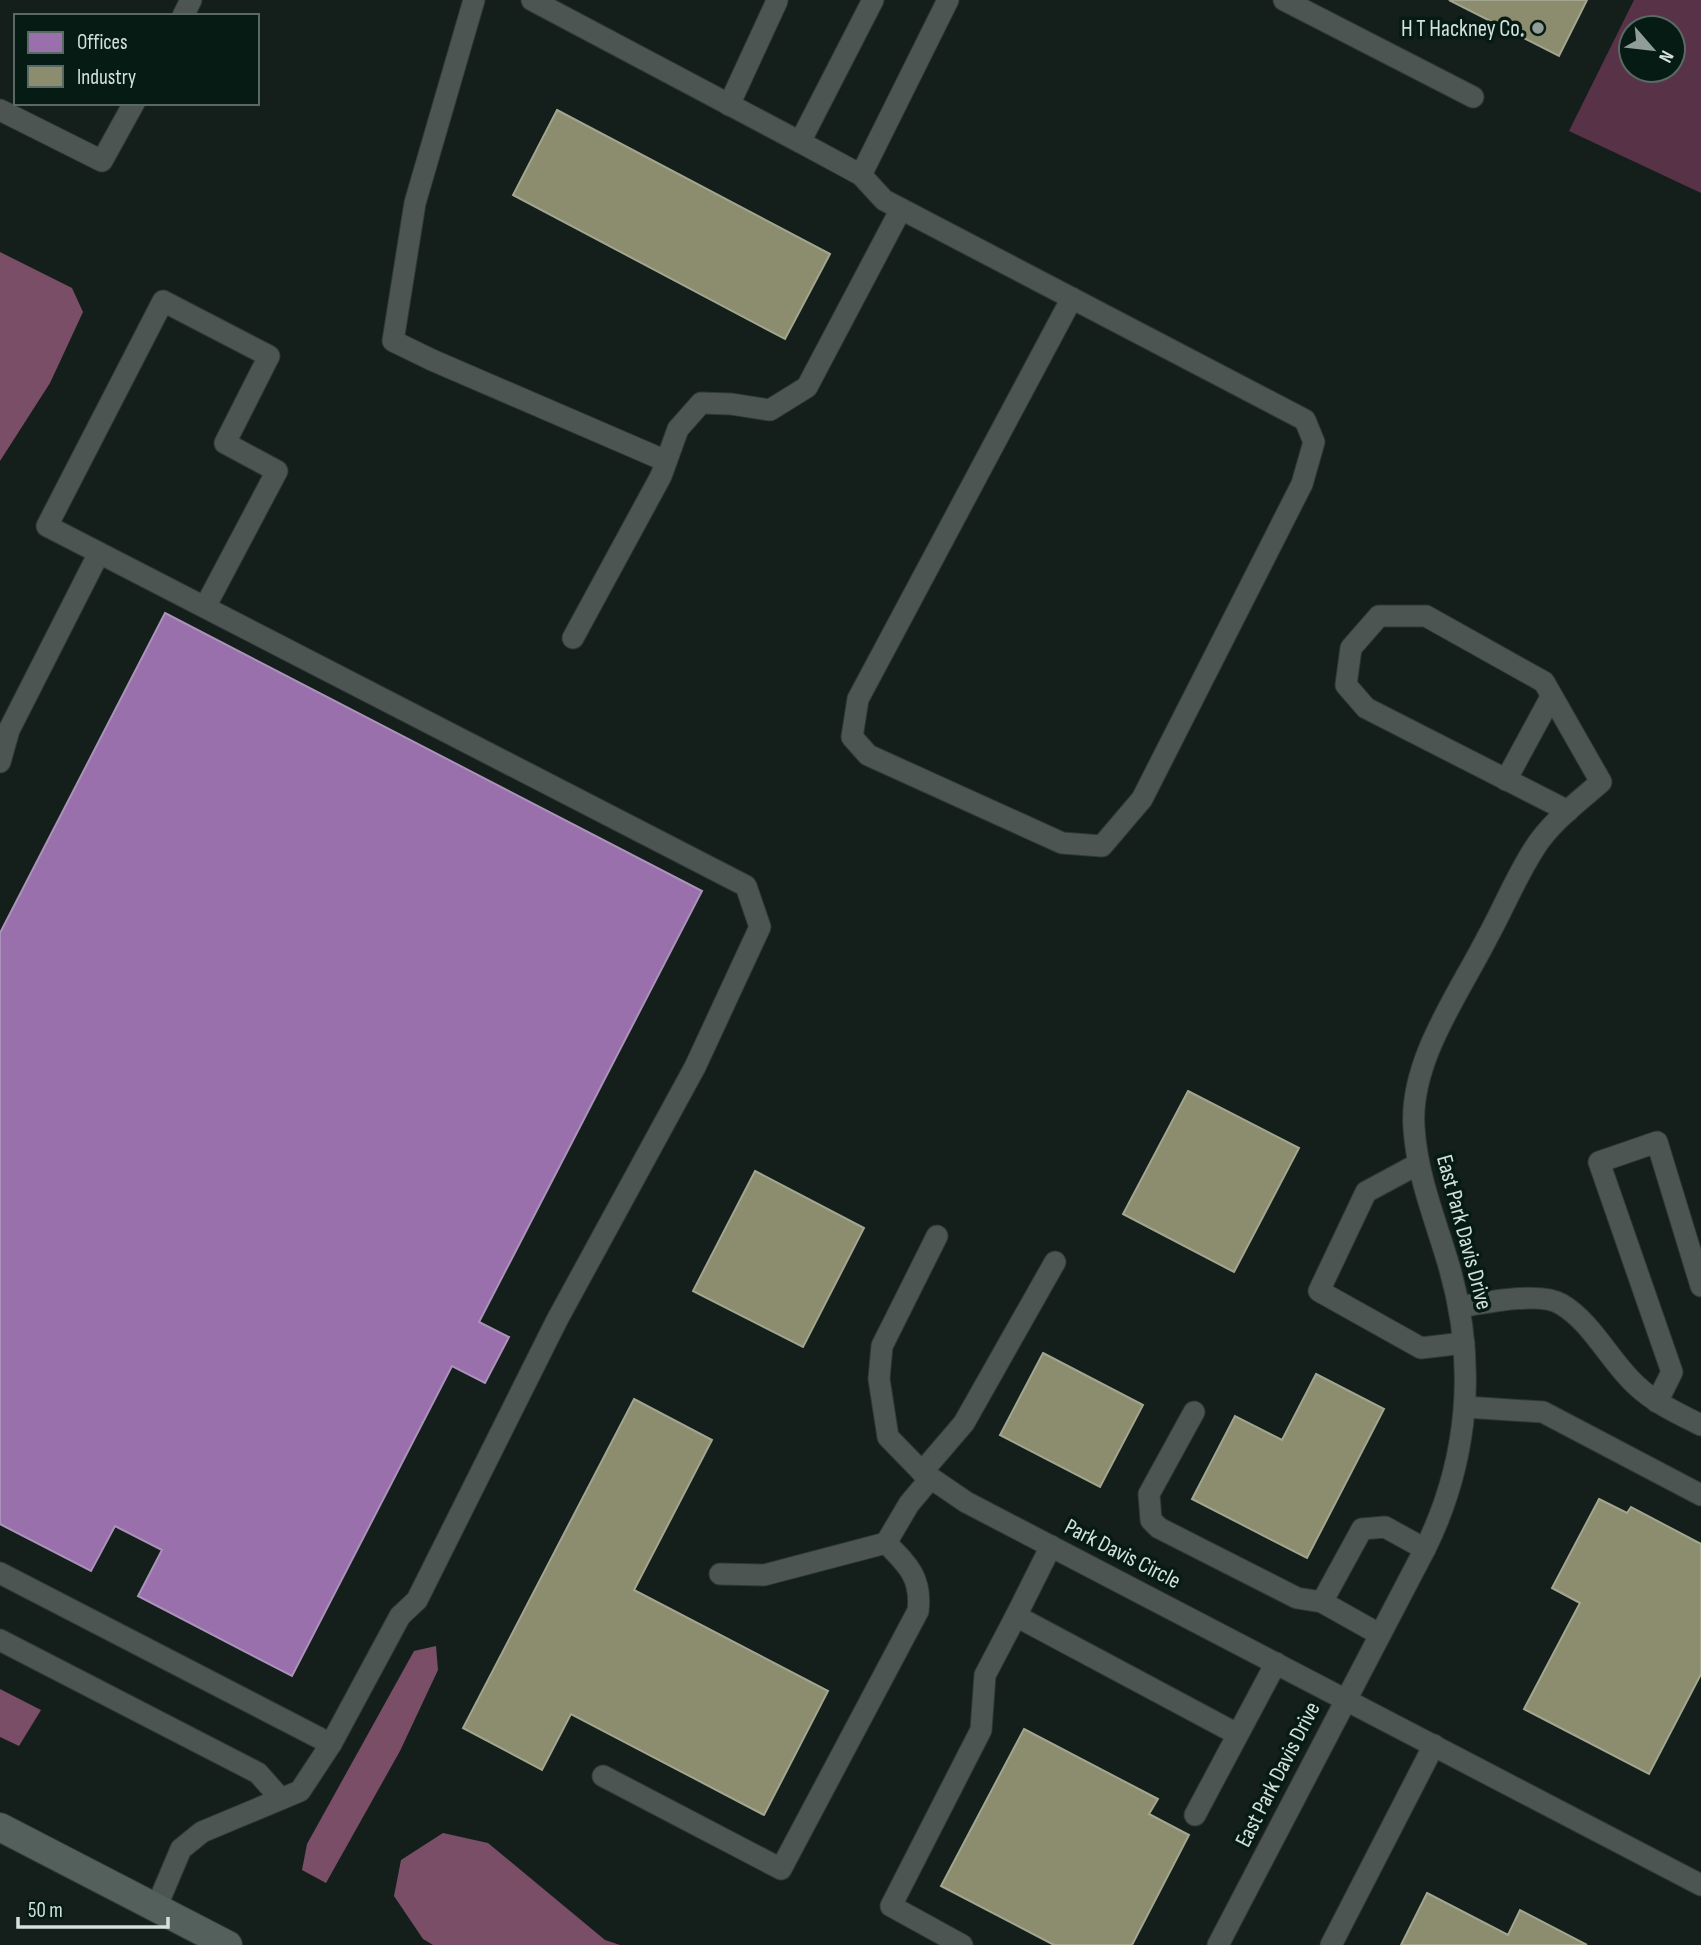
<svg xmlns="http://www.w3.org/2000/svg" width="1701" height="1945" viewBox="0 0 1701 1945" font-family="'Sofia Sans Condensed',sans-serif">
<rect width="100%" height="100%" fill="#141f1c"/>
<path fill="#583247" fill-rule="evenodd" d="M1634,0H1701V193L1569,131ZM1631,28H1673V70H1631Z"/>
<g fill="#7a4e66">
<polygon points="0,252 72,288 83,312 50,383 0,461"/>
<polygon points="436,1646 438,1670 400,1751 326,1883 302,1870 307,1844 414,1651"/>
<polygon points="0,1689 41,1710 19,1746 0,1737"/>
<polygon points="443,1833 488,1843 605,1940 620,1945 433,1945 423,1939 394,1896 401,1860"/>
</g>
<polygon fill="#9970ab" stroke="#ab92ba" stroke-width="2" points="165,613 702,891 479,1322 509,1337 485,1383 452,1366 292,1676 138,1596 162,1550 115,1526 91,1571 0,1524 0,933"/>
<g fill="#8c8c6e" stroke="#a2a68f" stroke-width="2">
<polygon points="1449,0 1587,0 1559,56"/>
<polygon points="557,110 830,254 785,339 513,195"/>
<polygon points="1188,1091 1299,1148 1234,1272 1123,1214"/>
<polygon points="755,1171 864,1228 803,1347 693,1291"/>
<polygon points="1043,1353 1143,1405 1100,1487 1000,1435"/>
<polygon points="1316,1374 1384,1409 1307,1558 1192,1499 1235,1416 1282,1440"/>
<polygon points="634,1399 712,1440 634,1590 828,1691 764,1815 571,1714 542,1770 463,1728"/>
<polygon points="1599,1499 1627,1513 1631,1507 1701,1544 1701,1674 1649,1774 1524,1709 1580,1603 1552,1588"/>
<polygon points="1024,1729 1158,1799 1149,1814 1189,1835 1132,1945 1054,1945 941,1886"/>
<polygon points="1427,1893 1508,1935 1520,1910 1587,1945 1401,1945"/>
</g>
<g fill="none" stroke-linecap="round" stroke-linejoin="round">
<defs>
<g id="minor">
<polyline points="474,0 415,203 393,341 432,360 666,461"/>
<polyline points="532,0 800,142 873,0"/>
<polyline points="1284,0 1473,97"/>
<polyline points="183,16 191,0"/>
<polyline points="729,105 777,1"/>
<polyline points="0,110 102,161 134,103"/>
<polyline points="800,142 861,175 948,0"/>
<polyline points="861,175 884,200 1305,420 1314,442 1302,484 1142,799 1102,846 1062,843 868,755 852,737 858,699 1072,298"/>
<polyline points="573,638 661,476 678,429 701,403 731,404 770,410 807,387 901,209"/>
<polyline points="0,762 9,730 99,553"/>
<polyline points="1506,780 1551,697"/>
<polyline points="1418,1164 1366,1192 1319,1291 1421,1348 1464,1343"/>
<polyline points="937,1236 882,1346 879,1379 888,1437 922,1472 966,1502 1701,1885"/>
<path d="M1460,1307C1484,1303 1539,1291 1561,1304C1593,1323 1610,1362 1637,1386C1655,1403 1679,1414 1701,1425"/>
<polyline points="1657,1402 1672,1372 1599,1162 1657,1142 1701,1286"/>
<polyline points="1465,1407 1543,1412 1701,1495"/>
<polyline points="1194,1412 1149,1494 1151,1520 1159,1528 1297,1598 1322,1602"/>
<polyline points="922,1472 964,1423 1055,1262"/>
<polyline points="1051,1546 1016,1616 1237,1734"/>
<polyline points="0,1573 331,1744"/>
<polyline points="720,1574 764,1575 886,1543"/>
<polyline points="1379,1634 1322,1602 1362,1529 1385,1527 1425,1549"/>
<polyline points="0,1640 258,1773 281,1799"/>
<path d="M603,1776L781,1869L918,1611C922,1578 908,1565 886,1543L909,1504L930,1479"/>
<polyline points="1195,1815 1276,1663"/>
<polyline points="156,1908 181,1849 202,1832 300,1791 331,1744 400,1616 417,1600 557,1320 695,1067 760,927 746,886 47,526 163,301 269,356 225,443 277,471 205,607"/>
<polyline points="962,1945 891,1906 981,1730 985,1675 1016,1616"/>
<path d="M1218,1945L1425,1549C1469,1460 1477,1362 1449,1266C1436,1221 1417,1176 1414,1128C1409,1062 1458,995 1487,938C1503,909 1516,877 1534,849C1550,823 1578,802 1601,782L1544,682L1426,616H1379L1351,648L1346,685L1366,708L1568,811"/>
<polyline points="1331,1945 1434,1745"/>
</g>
<polyline id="major" points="0,1827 228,1945"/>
</defs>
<use href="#minor" stroke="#303936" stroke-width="23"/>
<use href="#major" stroke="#303936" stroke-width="30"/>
<use href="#minor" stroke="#4c5552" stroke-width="21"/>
<use href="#major" stroke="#54605c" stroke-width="28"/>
</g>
<circle fill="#919d99" stroke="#061b14" stroke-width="2.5" cx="1538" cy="28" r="7"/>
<g text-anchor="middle" stroke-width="7" stroke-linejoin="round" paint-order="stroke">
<g font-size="23" fill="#d5e1dc" stroke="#061b14" text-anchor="end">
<text x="1524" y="36">H T Hackney Co.</text>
</g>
<g font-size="23" fill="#d5e1dc" stroke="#061b14">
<text transform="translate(1465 1232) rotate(75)" y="8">East Park Davis Drive</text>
<text transform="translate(1123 1553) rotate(27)" y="8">Park Davis Circle</text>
<text transform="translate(1277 1774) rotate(-63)" y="8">East Park Davis Drive</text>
</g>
</g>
<rect x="14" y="14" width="245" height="91" fill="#061b14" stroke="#596a64" stroke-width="2"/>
<rect x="28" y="32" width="35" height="21" fill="#9970ab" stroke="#596a64" stroke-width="2"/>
<text x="77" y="49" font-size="21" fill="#d5e1dc">Offices</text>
<rect x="28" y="66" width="35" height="21" fill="#8c8c6e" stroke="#596a64" stroke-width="2"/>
<text x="77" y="84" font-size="21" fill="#d5e1dc">Industry</text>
<g transform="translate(1652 49) rotate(118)"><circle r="33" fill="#061b14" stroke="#596a64" stroke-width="2"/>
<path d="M0-5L12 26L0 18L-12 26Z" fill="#919d99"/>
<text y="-10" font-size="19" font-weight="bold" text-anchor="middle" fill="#d5e1dc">N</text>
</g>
<path d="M18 1917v10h150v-10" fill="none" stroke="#d5e1dc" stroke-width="3.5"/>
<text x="28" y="1917" font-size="21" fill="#d5e1dc" stroke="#061b14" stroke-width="5" paint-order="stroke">50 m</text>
</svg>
